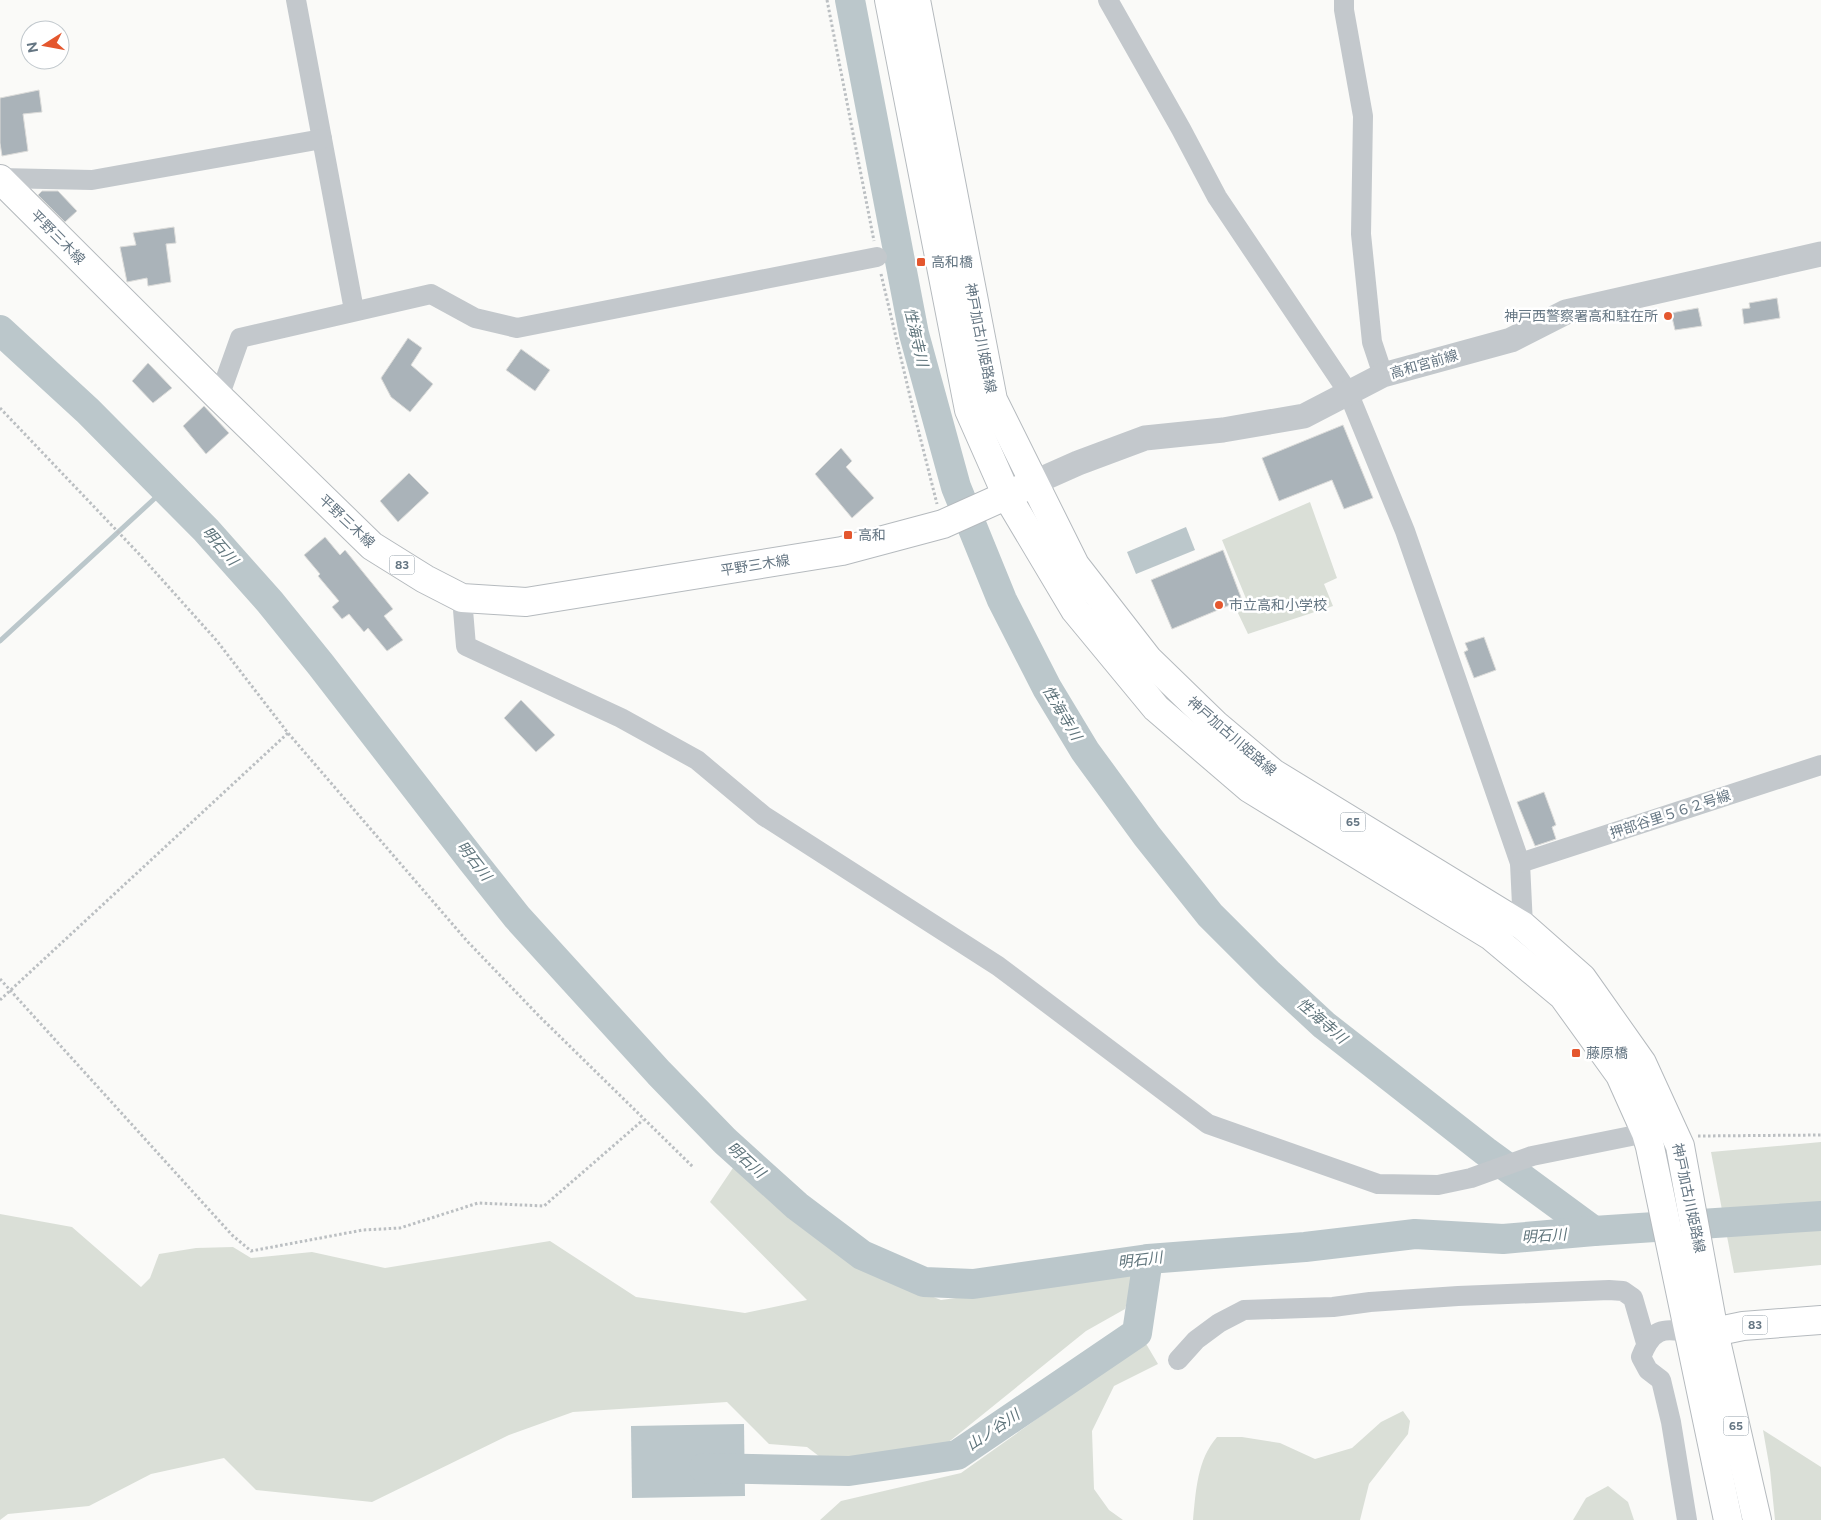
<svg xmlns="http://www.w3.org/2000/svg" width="1821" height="1520" viewBox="0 0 1821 1520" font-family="Figtree,'Noto Sans JP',sans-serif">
<rect width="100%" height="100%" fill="#fafaf8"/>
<g fill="#dadfd7">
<polygon points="1310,502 1337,578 1324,584 1333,606 1248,634 1237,611 1247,601 1222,540"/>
<polygon points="1821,1142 1821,1265 1734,1273 1711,1152"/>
<polygon points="737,1162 867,1271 941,1300 1135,1274 1125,1309 1086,1331 940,1449 824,1460 807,1447 769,1444 727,1402 573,1412 509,1435 372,1502 256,1490 224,1458 151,1474 89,1506 8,1514 0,1520 0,1214 72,1227 141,1287 150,1278 159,1254 196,1248 233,1247 251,1258 312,1252 385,1268 550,1241 636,1297 745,1313 807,1300 710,1202"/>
<polygon points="1145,1342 1158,1364 1114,1386 1092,1431 1094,1489 1109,1510 1123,1520 820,1520 841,1501 961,1473"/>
<path d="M1403,1411L1410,1421L1408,1434L1369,1484L1360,1520H1193C1196,1491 1197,1460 1217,1437H1242L1280,1443L1315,1459L1352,1448L1381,1422Z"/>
<polygon points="1763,1430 1821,1467 1821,1520 1775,1520 1770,1470"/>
<polygon points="1608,1486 1628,1502 1634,1520 1573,1520 1586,1498"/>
</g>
<g fill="#bbc7cb">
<polygon points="1186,527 1195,550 1136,574 1127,552"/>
<polygon points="744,1424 745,1496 632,1498 631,1426"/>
</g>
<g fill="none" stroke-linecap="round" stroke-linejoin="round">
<polyline stroke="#bbc7cb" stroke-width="5" points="0,641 166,488"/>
<g stroke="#bbc7cb" stroke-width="30">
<polyline points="850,0 914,334 956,487 1002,600 1047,688 1085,751 1147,836 1210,915 1269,974 1324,1025 1485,1151 1594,1231"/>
<polyline points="0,330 88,411 206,530 270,602 321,665 471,859 517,917 659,1073 725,1141 797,1206 862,1255 924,1282 973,1284 1148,1259 1305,1247 1415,1234 1503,1239 1594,1231 1821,1216"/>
<polyline points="704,1468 849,1471 957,1455 1137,1333 1148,1259"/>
</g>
</g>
<g fill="#aab3b9" stroke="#dcdcda">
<polygon points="39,90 42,112 23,114 28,151 2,156 0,143 0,98"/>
<polygon points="42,191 58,191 77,211 65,222 38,195"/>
<polygon points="174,227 176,243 166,244 171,282 148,286 147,278 127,282 120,247 136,245 133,233"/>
<polygon points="1777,298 1780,318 1744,324 1742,309 1750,308 1749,303"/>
<polygon points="1698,308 1702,326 1675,330 1671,313"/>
<polygon points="408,338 422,348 411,365 433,384 410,412 391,397 381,378"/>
<polygon points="521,349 550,370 535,391 506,370"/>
<polygon points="148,363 172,388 153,403 132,381"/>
<polygon points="204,406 229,433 206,454 183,426"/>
<polygon points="1343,425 1373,498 1344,509 1332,480 1279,501 1262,458"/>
<polygon points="841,448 852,461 846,467 874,498 852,518 815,474"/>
<polygon points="409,473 429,493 398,522 380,501"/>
<polygon points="325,537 340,555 345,550 393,609 384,616 403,640 387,651 368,628 364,632 349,614 342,619 332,607 339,601 318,576 320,574 304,555"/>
<polygon points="1223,550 1242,600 1172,629 1151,580"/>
<polygon points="1484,637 1496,670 1474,678 1464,652 1468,650 1465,643"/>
<polygon points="521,700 555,735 536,752 504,718"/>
<polygon points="1544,792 1556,825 1552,827 1556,839 1535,846 1517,802"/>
</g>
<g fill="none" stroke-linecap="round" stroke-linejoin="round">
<defs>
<g id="primary">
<polyline points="889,0 969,410 1007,496 1075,610 1156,708 1249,788 1491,936 1563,996 1620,1075 1646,1133 1650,1147 1728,1520"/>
<polyline points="916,0 993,400 1075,565 1148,659 1216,725 1273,773 1523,926 1582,978 1642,1063 1680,1146 1714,1332 1757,1520"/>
<polyline points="0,179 219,397 372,546 425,579 462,598 526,602 842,551 943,524 1023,488"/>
<polyline points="1696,1333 1714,1332 1743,1326 1821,1320"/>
</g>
</defs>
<use href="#primary" stroke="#b5babe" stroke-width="30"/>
<g stroke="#bbbfc2" stroke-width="3" stroke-dasharray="2.5 2.5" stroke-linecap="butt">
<polyline points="827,0 874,241"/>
<polyline points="881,274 913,409 937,504"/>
<polyline points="0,408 140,555 217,641 288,733 467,941 540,1017 693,1167"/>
<polyline points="0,979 232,1235 251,1251 363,1230 400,1228 478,1203 544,1206 643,1120"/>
<polyline points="0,1000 288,733"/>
<polyline points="1698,1136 1821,1135"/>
</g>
<g stroke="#c3c8cc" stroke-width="20">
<polyline points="296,0 354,310"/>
<polyline points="1108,0 1181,129 1217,197 1348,392 1405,531 1520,863 1523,926"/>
<polyline points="1344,0 1344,10 1363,116 1361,234 1372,342 1383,375"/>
<polyline points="0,178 92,180 322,139"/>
<polyline points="219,397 240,338 431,294 475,318 517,328 877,257"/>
<polyline points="462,598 466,646 621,718 697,760 764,816 998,966 1208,1124 1378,1184 1438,1185 1471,1178 1532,1156 1646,1133"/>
<polyline points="1520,863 1821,765"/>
<polyline points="1178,1360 1196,1340 1219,1323 1244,1310 1333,1307 1370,1302 1458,1296 1609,1290 1623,1291 1633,1298 1646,1343"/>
<path d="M1687,1520L1671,1422L1661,1380L1648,1370L1641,1357C1652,1329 1662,1327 1690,1333"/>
</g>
<polyline stroke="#c3c8cc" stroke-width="25" points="1033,483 1078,463 1145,438 1223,430 1304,416 1383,375 1511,340 1566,312 1821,254"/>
<use href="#primary" stroke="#fff" stroke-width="28"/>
</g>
<g fill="#e4572e" stroke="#fff" stroke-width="2">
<rect x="916" y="257" width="10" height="10" rx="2.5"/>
<circle cx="1668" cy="316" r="5"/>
<rect x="843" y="530" width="10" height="10" rx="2.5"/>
<circle cx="1219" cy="605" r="5"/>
<rect x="1571" y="1048" width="10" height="10" rx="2.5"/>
</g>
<g text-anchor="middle" stroke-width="5" stroke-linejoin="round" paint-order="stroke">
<g fill="#fff" stroke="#939fa8" stroke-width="1">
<rect x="389.5" y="555.5" width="25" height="19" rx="4"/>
<rect x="1340.5" y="812.5" width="25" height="19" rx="4"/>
<rect x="1742.5" y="1315.5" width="25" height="19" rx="4"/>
<rect x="1723.5" y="1416.5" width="25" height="19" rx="4"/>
</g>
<g font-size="12" font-weight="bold" fill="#657683">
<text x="402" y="569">83</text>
<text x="1353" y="826">65</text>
<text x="1755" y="1329">83</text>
<text x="1736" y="1430">65</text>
</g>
<g font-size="14" fill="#657683" stroke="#fff">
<text transform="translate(58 237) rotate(45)" y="5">平野三木線</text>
<text transform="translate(981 338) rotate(79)" y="5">神戸加古川姫路線</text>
<text transform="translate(1424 364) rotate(-16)" y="5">高和宮前線</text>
<text transform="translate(347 521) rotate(43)" y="5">平野三木線</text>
<text transform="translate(755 565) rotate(-9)" y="5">平野三木線</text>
<text transform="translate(1232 736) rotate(41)" y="5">神戸加古川姫路線</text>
<text transform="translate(1670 814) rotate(-18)" y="5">押部谷里５６２号線</text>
<text transform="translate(1689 1198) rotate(78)" y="5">神戸加古川姫路線</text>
</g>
<g font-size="14" fill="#657683" stroke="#fff" text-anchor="start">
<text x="931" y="267">高和橋</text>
<text x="1658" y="321" text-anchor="end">神戸西警察署高和駐在所</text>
<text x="858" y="540">高和</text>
<text x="1229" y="610">市立高和小学校</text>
<text x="1586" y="1058">藤原橋</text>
</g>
<g font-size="15" font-style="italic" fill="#60757c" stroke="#fff">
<text transform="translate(916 337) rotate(77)" y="5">性海寺川</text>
<text transform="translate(220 546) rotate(49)" y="5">明石川</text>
<text transform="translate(1062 713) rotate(59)" y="5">性海寺川</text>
<text transform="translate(474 861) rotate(52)" y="5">明石川</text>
<text transform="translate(1322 1021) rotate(41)" y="5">性海寺川</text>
<text transform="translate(746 1160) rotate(42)" y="5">明石川</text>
<text transform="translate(1544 1236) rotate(-4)" y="5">明石川</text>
<text transform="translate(1140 1260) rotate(-7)" y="5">明石川</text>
<text transform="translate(993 1430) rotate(-34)" y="5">山ノ谷川</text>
</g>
</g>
<g transform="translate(45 45) rotate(259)"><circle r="24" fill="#ffffff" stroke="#c1c8cd"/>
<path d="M0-4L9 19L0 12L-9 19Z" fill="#e4572e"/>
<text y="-8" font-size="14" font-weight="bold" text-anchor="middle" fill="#657683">N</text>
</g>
</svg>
